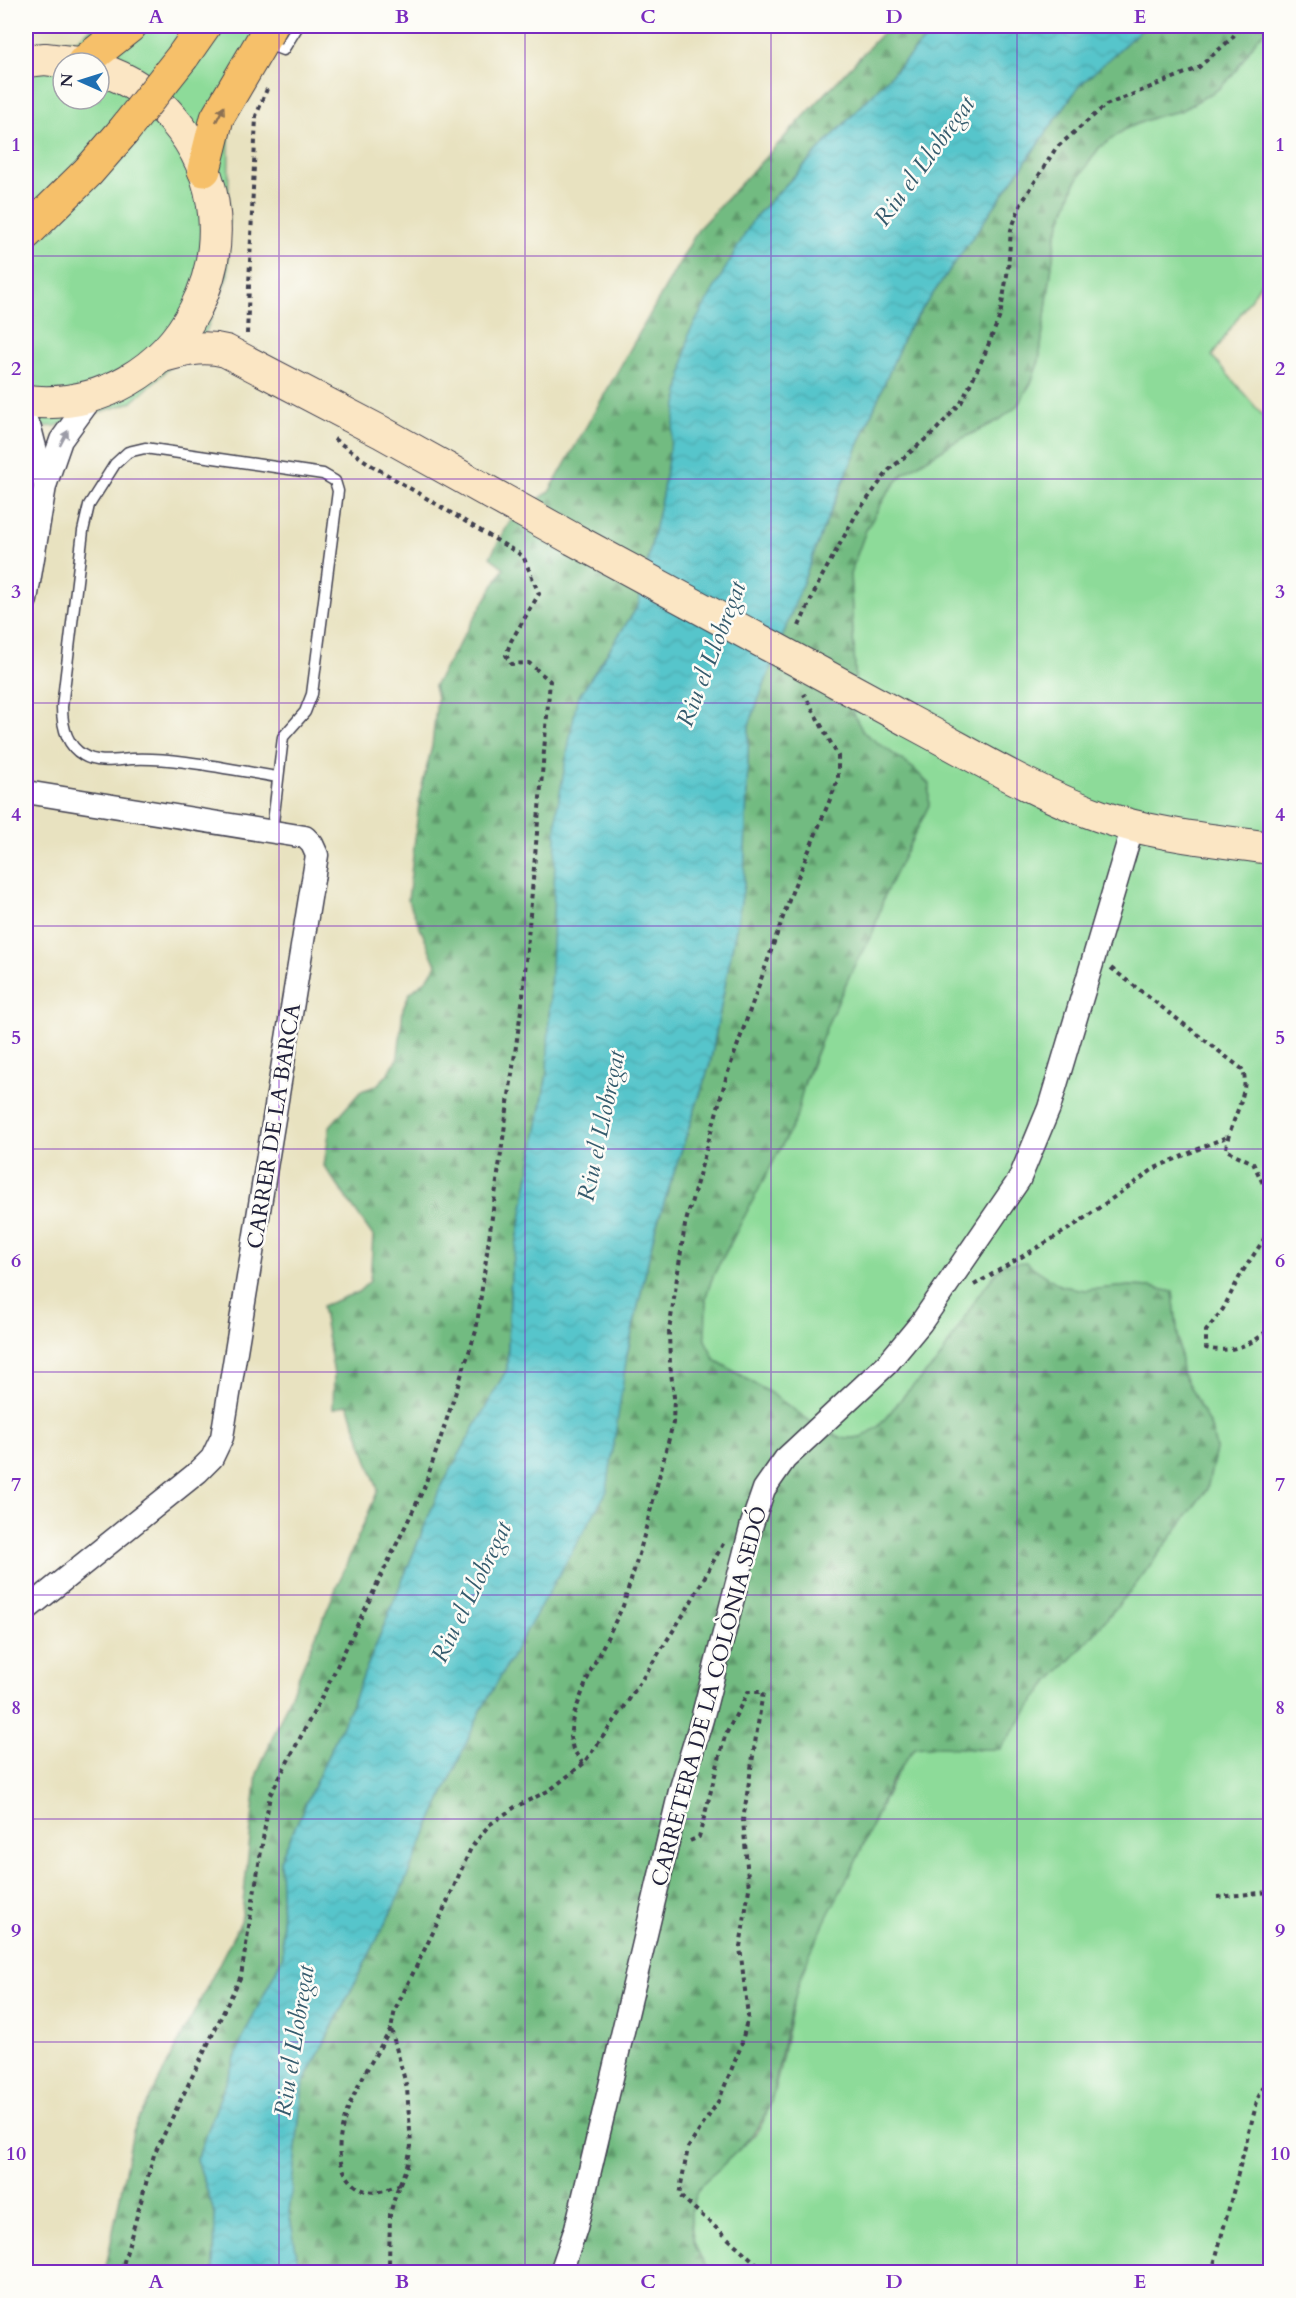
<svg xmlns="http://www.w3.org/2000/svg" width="1296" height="2298" viewBox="0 0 1296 2298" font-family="Cardo,serif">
<defs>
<pattern id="forest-firs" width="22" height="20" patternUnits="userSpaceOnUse" patternTransform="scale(1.5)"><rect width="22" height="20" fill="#72bb81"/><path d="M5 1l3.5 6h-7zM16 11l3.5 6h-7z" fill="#5d986b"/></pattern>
<pattern id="water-waves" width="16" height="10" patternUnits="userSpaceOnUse" patternTransform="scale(1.5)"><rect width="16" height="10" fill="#57c5cb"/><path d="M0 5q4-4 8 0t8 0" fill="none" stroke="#4ba9af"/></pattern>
</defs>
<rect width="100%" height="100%" fill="#fdfcf7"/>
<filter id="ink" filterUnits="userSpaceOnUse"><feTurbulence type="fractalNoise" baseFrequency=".0167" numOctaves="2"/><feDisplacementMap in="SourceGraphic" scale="12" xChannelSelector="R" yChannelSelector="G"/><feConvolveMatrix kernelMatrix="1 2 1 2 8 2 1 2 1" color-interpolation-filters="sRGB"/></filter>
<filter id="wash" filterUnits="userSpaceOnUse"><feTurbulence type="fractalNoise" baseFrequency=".008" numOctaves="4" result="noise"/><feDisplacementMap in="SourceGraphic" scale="24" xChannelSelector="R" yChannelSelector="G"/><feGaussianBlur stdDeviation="1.35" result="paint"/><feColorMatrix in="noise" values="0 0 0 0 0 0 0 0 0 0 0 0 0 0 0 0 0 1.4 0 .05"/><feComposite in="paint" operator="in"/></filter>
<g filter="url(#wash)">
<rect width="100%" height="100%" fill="#e8e2c0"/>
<g fill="#8ddb99" stroke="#587e6a" stroke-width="1.5" fill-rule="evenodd">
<path d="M94,26H280L229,121L228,275L204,336L132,402L55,426L26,428V43L76,40ZM63,63H99V99H63Z"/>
<path d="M1270,26V270L1212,356L1270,424V2272H713C695,2257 688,2228 692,2206C698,2170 750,2152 764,2120C783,2075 786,2025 800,1979C810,1945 828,1911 845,1880C849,1874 853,1868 856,1861C876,1820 886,1786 914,1748L936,1745L979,1750L1033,1702L1046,1685L1076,1654L1133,1588L1207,1489L1216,1449L1211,1428L1182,1372L1173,1292L1151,1287L1131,1286L1085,1290L1060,1286L1025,1262L952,1339L939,1360L907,1392L879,1426L861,1438H841L820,1428L770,1393L715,1360L705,1340L706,1296L713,1276L732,1241L799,1098L828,1023L853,968L873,932L885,894L929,805L914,769L863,732L854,715L855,670L850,574L866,530L888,492L904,473L951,444L999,420L1016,407L1022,398L1031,383L1039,361L1056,235L1075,183L1099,148L1127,128L1157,116L1180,111L1217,90L1233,75L1256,40Z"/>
</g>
<g fill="url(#forest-firs)" stroke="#4a6e5e" stroke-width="1.5">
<polygon points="889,26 938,26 754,218 662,495 638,606 577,699 547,1074 511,1275 507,1369 439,1491 353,1701 280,1860 283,1956 244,2035 197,2159 215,2215 214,2272 105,2272 133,2131 241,1921 257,1774 378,1490 348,1404 333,1409 334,1374 322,1306 358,1292 370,1281 373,1236 324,1166 330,1126 361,1091 376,1086 388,1074 398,1057 403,1009 409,994 428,978 436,965 408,900 420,794 432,746 437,698 434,686 504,568 490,557 513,516 549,492 699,228"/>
<path d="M1145,26H1270L1256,40L1233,75L1217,90L1180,111L1157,116L1127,128L1099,148L1075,183L1056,235L1039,361L1031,383L1022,398L1016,407L999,420L951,444L904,473L888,492L866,530L850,574L855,670L854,715L863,732L914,769L929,784V805L885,894L873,932L853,968L828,1023L805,1080L796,1119L713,1276L706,1296L705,1340L715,1360L770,1393L820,1428L841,1438H861L879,1426L907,1392L939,1360L977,1297L1003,1264L1025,1262L1061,1286L1085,1290L1130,1286L1151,1287L1173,1292L1182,1372L1211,1428L1216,1449L1207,1489L1133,1588L1076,1654L1046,1685L1000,1749C971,1751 943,1744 914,1748L890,1783L855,1863L827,1917L809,1956L800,1979L788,2023L771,2102C760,2131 742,2146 720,2168C714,2174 705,2179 700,2187C683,2211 691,2253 713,2272H300L289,2212L303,2085L394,1906L480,1712L627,1355L655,1230L710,1064L744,886L749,725L822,532L906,332L1079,86Z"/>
</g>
<polygon fill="url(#water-waves)" stroke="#3c7483" stroke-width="1.5" points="938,26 1145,26 1079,86 906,332 822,532 749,725 744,886 710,1064 655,1230 627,1355 607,1491 480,1712 394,1906 303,2084 289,2212 300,2272 214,2272 215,2215 197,2159 244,2035 283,1956 280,1860 353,1701 439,1491 507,1369 511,1275 547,1074 557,809 577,699 638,606 662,495 689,333 754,218"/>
</g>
<g filter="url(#ink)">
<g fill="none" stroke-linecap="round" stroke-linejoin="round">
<defs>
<g id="lane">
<polyline points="265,43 283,50 298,26"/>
<path d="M272,831L283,737L305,712L312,694L338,491L335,481L323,474L145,448L128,452L115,464L89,505L83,531L62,707C62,725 66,745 83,755C97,764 116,760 132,759C178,757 232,770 278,777"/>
</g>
<g id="street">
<polyline points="26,422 30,428 45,486"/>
<polyline points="26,600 45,486 61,440 93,396"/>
<polyline points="26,792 305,837 312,844 317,855 222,1437 212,1458 198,1472 26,1610"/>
<polyline points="561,2272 576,2228 586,2187 680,1791 702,1719 752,1524 764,1489 785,1459 887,1364 921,1323 1019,1180 1049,1108 1133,826"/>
</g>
<g id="secondary">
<polyline points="26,61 45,59 78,63"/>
<path d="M160,357C184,350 202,345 226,351L381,432L573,539"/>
<path d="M26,401C179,418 274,236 173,119C154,96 128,78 99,69"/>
<path d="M907,720C970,753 1032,792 1100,816C1154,835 1214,840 1270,848"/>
</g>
<g id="highway">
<polyline points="183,56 204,26"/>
<polyline points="83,63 130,26"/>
<polyline points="204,170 217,118 271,26"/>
<polyline points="26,233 88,172 122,133"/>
</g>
</defs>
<use href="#lane" stroke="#403f4f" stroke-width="13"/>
<use href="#street" stroke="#403f4f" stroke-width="25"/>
<use href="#secondary" stroke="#403f4f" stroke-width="34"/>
<use href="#highway" stroke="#403f4f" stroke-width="35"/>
<g stroke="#403f4f" stroke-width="4" stroke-dasharray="4.5 4.5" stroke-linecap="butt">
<polyline points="247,334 256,116 267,89"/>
<polyline points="799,626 820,580 857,513 889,470 934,432 961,403 983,358 1000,316 1008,269 1011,230 1021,204 1056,148 1106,105 1198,68 1232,38 1240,26"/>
<path d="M1111,968L1242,1069C1253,1088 1227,1127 1226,1150L1253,1163L1268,1194L1270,1204"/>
<path d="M1270,1230L1241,1274L1223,1309L1206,1331V1348C1229,1354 1255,1345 1270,1327"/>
<polyline points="974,1285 1072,1227 1155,1168 1226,1137"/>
<polyline points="583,1764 573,1749 570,1737 573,1717 590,1672 623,1606 640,1551 673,1423 674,1397 670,1364 669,1331 685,1225 727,1075 793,889 838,780 838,756 804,694"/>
<polyline points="690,1841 699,1837 725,1736 748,1692 763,1692 743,1820 749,1889 740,1947 748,2016 741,2046 719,2100 688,2148 679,2195 766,2272"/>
<polyline points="1217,1897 1270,1892"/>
<path d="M391,2029C370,2065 311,2149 356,2186C368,2196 387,2191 400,2184"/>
<polyline points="121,2272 154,2155 241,1976 270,1795 328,1685 424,1488 476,1331 523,996 550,681 529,663 511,664 506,655 511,641 539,594 523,556 371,465 334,439"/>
<polyline points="390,2272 389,2264 390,2214 396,2193 407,2166 411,2146 407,2088 391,2029 395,2010 440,1918 471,1848 489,1825 515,1807 550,1790 583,1764 623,1709 687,1609 724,1542"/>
<polyline points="1212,2272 1258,2098 1270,2075"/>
</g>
<use href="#lane" stroke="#fff" stroke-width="10"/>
<use href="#street" stroke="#fff" stroke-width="22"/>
<use href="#secondary" stroke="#fbe6c4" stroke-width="32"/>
<use href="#highway" stroke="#f6c06b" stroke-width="33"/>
<defs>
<polyline id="secondary-bridge" points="573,539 907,720"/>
<polyline id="highway-bridge" points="122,133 183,56"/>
</defs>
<use href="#secondary-bridge" stroke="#403f4f" stroke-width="34" stroke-linecap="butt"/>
<use href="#highway-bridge" stroke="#403f4f" stroke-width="35" stroke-linecap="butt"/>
<use href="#secondary-bridge" stroke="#fbe6c4" stroke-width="32"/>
<use href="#highway-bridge" stroke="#f6c06b" stroke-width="33"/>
</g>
<defs><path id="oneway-solid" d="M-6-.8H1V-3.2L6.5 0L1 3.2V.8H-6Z" transform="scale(1.5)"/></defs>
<use fill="#8c7153" href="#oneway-solid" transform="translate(220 114) rotate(-63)"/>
<use fill="#9c9ca7" href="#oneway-solid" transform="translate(64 438) rotate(-62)"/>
</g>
<path fill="none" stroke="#7b2cbf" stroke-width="1.5" stroke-opacity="0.55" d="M279,26V2272M525,26V2272M771,26V2272M1017,26V2272M26,256H1270M26,479H1270M26,703H1270M26,926H1270M26,1149H1270M26,1372H1270M26,1595H1270M26,1819H1270M26,2042H1270"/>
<g text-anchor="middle" stroke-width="5" stroke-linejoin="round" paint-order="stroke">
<g font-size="22" fill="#22223b" stroke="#fdfcf7">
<text transform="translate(273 1126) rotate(-81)" y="8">CARRER DE LA BARCA</text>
<text transform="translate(708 1697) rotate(-75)" y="8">CARRETERA DE LA COLÒNIA SEDÓ</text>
</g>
<g font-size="24" font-style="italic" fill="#355b6d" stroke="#fdfcf7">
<text transform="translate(924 161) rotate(-54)" y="8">Riu el Llobregat</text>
<text transform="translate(711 654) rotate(-69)" y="8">Riu el Llobregat</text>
<text transform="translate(601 1126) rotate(-78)" y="8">Riu el Llobregat</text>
<text transform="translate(471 1592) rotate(-64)" y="8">Riu el Llobregat</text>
<text transform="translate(294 2041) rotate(-81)" y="8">Riu el Llobregat</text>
</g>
</g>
<rect width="1296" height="2298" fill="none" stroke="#fdfcf7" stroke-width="66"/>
<g transform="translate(81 81) rotate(273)"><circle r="28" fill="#fdfcf7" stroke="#a5a5ac" stroke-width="1.5"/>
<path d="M0-4.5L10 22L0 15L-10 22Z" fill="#1f6fb2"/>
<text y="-9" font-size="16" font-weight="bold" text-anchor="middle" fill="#22223b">N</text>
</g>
<rect x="33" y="33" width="1230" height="2232" fill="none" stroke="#7b2cbf" stroke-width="2"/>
<g font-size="20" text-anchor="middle" font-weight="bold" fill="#7b2cbf">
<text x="156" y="23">A</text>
<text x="402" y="23">B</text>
<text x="648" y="23">C</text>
<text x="894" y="23">D</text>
<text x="1140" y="23">E</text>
<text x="16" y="151">1</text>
<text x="1280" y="151">1</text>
<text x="16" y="375">2</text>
<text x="1280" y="375">2</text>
<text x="16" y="598">3</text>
<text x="1280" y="598">3</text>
<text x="16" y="821">4</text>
<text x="1280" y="821">4</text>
<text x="16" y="1044">5</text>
<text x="1280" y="1044">5</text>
<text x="16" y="1267">6</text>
<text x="1280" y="1267">6</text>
<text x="16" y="1491">7</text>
<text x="1280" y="1491">7</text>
<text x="16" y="1714">8</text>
<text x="1280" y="1714">8</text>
<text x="16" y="1937">9</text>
<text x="1280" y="1937">9</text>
<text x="16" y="2160">10</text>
<text x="1280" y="2160">10</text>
<text x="156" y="2288">A</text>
<text x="402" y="2288">B</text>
<text x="648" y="2288">C</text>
<text x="894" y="2288">D</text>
<text x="1140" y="2288">E</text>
</g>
</svg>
